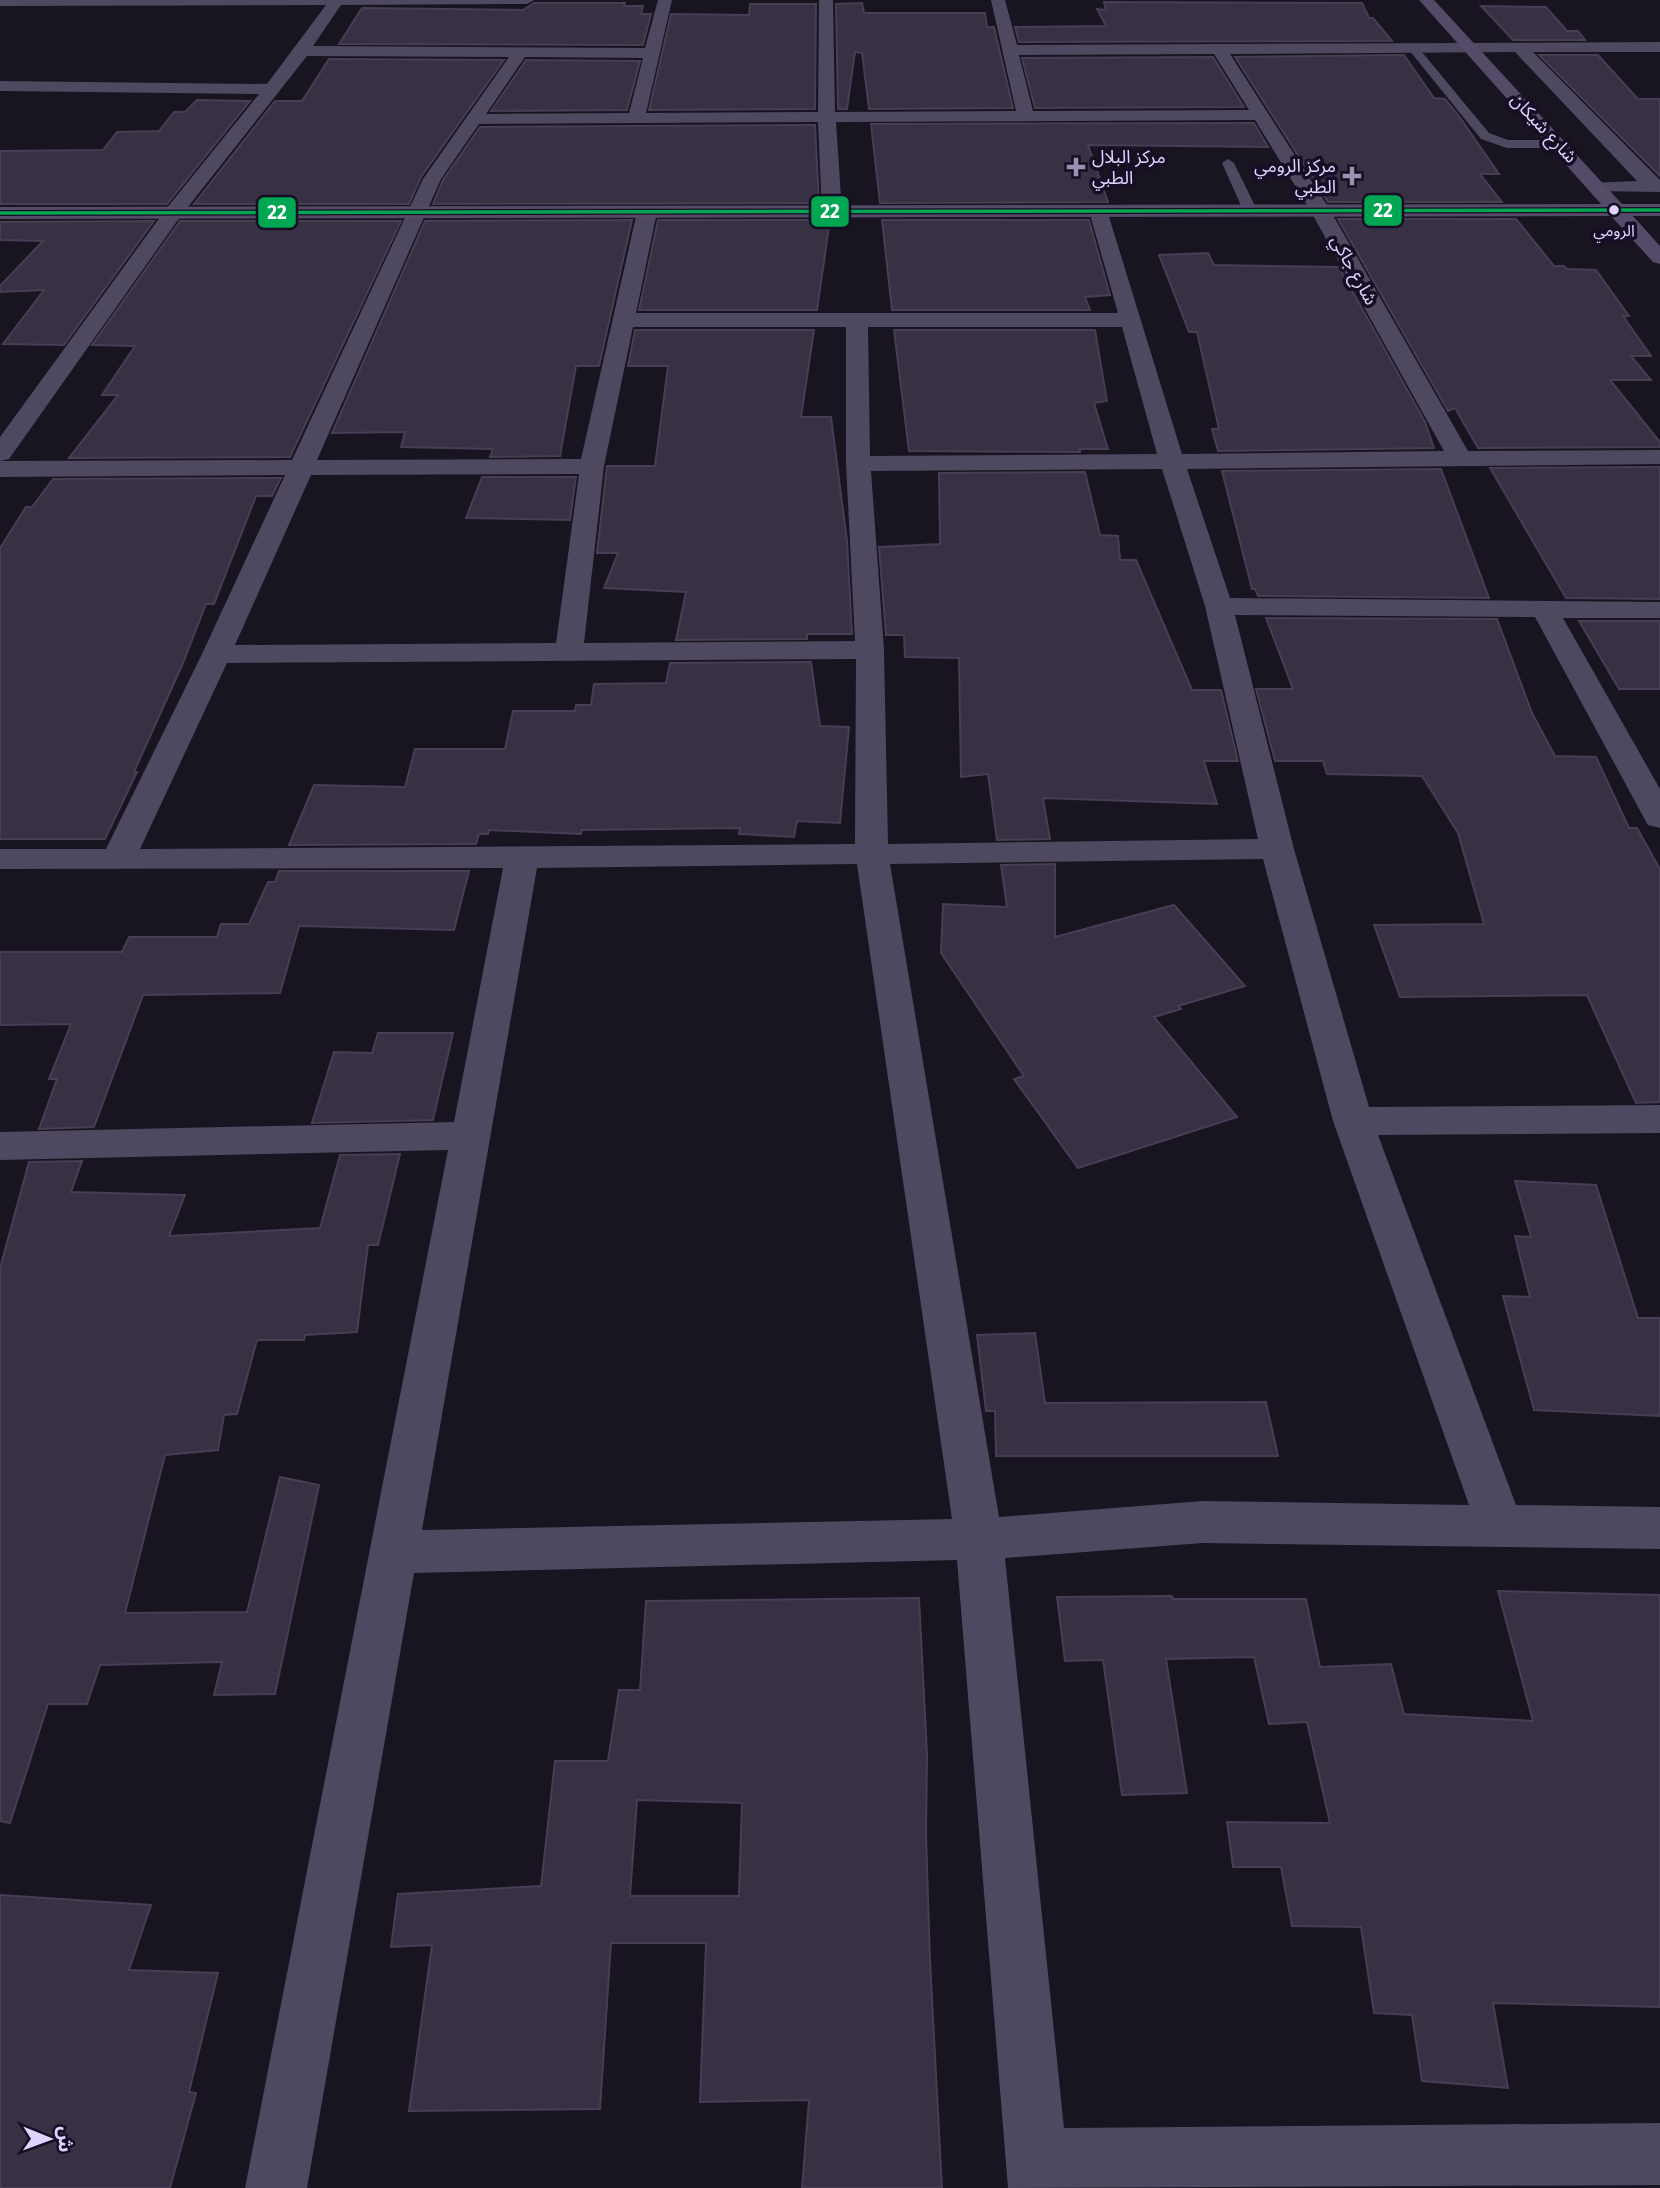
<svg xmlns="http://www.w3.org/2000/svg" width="1660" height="2188" viewBox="0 0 1660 2188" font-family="'Fira Sans','Noto Sans Arabic',sans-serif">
<rect width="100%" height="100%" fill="#181420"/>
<g fill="#383143" stroke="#463e55" stroke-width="2" fill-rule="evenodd">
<polygon points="1104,2 1362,3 1369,18 1373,18 1392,41 1019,42 1015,27 1106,26 1097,9 1106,10"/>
<polygon points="534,3 625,3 624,6 643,6 641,14 651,14 643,45 339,44 362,8 523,10"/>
<polygon points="862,3 864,13 985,13 987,27 994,27 1013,108 869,109 862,53 855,52 847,109 838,109 836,4"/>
<polygon points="750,4 816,4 815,109 649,110 671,14 749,15"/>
<polygon points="1481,6 1546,7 1567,31 1578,31 1585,40 1513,40"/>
<polygon points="1404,55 1434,98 1445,99 1459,116 1499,174 1480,174 1502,202 1328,202 1235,57"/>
<polygon points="1539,55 1598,55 1638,99 1660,99 1660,176"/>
<polygon points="1213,57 1244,107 1035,108 1022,58"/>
<polygon points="329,59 504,60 421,177 409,204 194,204 275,101 302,101"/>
<polygon points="526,60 640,61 627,110 491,111"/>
<polygon points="197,100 250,101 167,204 0,204 0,151 103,150 117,132 159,131 174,112 185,112"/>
<polygon points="1254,123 1268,147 1088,145 1108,202 880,203 871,124"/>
<polygon points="815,125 819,203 433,204 443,180 480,127"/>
<polygon points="1338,219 1516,219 1554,266 1564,266 1567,269 1596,270 1629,316 1623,316 1651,356 1631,356 1651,380 1610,380 1660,442 1660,447 1478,448 1455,408 1448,411"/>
<polygon points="632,220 599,366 576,366 560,456 490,457 493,449 401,447 405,432 332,433 425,221"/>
<polygon points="658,220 830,220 817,310 639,310"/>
<polygon points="882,220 1089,220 1110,295 1085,297 1090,310 892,310"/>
<polygon points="154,221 64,345 3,344 44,290 0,292 0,286 43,241 0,240 0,222"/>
<polygon points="180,221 401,221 290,457 69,458 118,395 102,395 135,346 92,345"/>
<polygon points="1208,253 1214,265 1339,267 1425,422 1434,448 1218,451 1212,429 1219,429 1197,332 1189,332 1159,255"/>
<polygon points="635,330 814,330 801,417 831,417 847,541 852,634 807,634 807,639 676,640 686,592 604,588 618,553 597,553 607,466 655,466 668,366 628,366"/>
<polygon points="894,330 1095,330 1107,401 1094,403 1108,449 1080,449 1080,452 909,451"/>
<polygon points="1660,467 1660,599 1566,598 1490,468"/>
<polygon points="1441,469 1489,598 1258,596 1255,589 1252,589 1222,471"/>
<polygon points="1085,472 1100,535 1118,536 1120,560 1136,560 1192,690 1221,690 1238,761 1204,761 1217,804 1043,798 1050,839 997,840 988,774 961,777 959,658 905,657 904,635 886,635 879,547 940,544 939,473"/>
<polygon points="482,477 576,477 570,520 466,518"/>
<polygon points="281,478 272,496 256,496 214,604 206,604 183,663 134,772 137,772 105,839 0,839 0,548 26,507 32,507 53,479"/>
<polygon points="1266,618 1497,619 1532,713 1555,756 1596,757 1629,828 1637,828 1660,869 1660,1102 1636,1103 1587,995 1400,997 1374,925 1484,924 1458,833 1422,776 1327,774 1323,761 1275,761 1256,689 1293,689"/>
<polygon points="1579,621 1660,621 1660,689 1619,689"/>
<polygon points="811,662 820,726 849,727 840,823 797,821 794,837 739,834 740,828 582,830 581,834 489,830 488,834 479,834 476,844 289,845 314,785 405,787 415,749 505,749 513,711 575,711 576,705 591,705 594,684 666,683 670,663"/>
<polygon points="1055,864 1055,937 1174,905 1245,986 1178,1006 1181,1009 1154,1017 1237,1117 1078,1168 1014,1079 1024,1076 941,953 943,904 1007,907 1001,865"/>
<polygon points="279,871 469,871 454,930 299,926 280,993 143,995 94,1127 39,1129 57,1079 49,1079 71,1024 0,1025 0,952 122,952 129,937 217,937 221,924 249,924 268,882 275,882"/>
<polygon points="378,1033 453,1033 433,1120 312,1123 334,1052 372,1053"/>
<polygon points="400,1154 378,1245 368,1245 357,1332 305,1335 304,1340 257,1340 237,1414 224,1415 218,1450 165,1455 125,1613 247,1612 280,1477 319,1485 275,1694 214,1695 222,1662 100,1665 87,1704 48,1704 10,1823 0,1821 0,1268 29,1162 82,1161 71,1192 185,1195 169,1236 320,1228 340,1155"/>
<polygon points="1515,1181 1596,1185 1638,1318 1660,1318 1660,1416 1534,1410 1503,1296 1530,1297 1515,1236 1531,1237"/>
<polygon points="1035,1333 1045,1403 1266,1402 1278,1456 996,1456 995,1411 986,1411 977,1335"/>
<polygon points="1498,1591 1660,1595 1660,2007 1493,2003 1508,2088 1422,2081 1412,2015 1374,2013 1361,1927 1292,1926 1281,1867 1233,1867 1227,1822 1330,1823 1307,1722 1269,1724 1254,1657 1166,1659 1187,1793 1122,1795 1103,1660 1065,1661 1057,1597 1172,1596 1173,1599 1306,1599 1320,1667 1391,1664 1404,1714 1533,1721"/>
<path d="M919,1598L927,1754L926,1835L930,1960L942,2188H802L809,2100L700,2102L706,1943H611L600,2109L409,2111L432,1945L391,1947L398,1894L541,1886L555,1761H608L619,1690H640L646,1601ZM637,1800L742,1803L739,1896H630Z"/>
<polygon points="0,1895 151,1905 129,1970 218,1973 189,2092 196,2093 170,2188 0,2188"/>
</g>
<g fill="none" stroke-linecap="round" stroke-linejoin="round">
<g fill="#4e4861" fill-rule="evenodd">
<polygon points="1409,46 1417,46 1489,133 1508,140 1558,140 1564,144 1558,148 1507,148 1481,139 1409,50"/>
<polygon points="1228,159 1234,163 1257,210 1255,213 1250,214 1243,210 1222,163"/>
</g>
<path fill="#4e4861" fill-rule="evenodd" d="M0,0H534L527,4L341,5L313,46L645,48L658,0H672L646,113L818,112L819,0H833L835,112L1016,111L991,0H1005L1017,45L1660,42V52H1533L1660,180V192L1590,191L1588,187L1590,183L1637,181L1515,52L1230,54L1330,210L1468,451L1660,450V464L1187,469L1230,598L1660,602V618H1563L1660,789V828L1648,825L1644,818L1535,617L1235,615L1294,849L1369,1107L1660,1105V1133L1378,1135L1516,1505L1660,1507V1549L1203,1543L1005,1558L1064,2128L1660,2123V2185L1008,2188L957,1560L414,1573L307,2188H245L448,1150L0,1160V1132L454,1122L503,868L0,869V849H106L202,654L285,475L0,477V461L292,460L423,179L509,57L307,56L180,217L9,459L0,461V437L166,209L259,94L0,91V81L267,84L326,5L0,6ZM1214,54L1249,110L1033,111L1019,55ZM525,57L643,58L629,113L486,114ZM1255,120L1310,210L1444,451L1182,454L1106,207L1099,205L1089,211L1118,313H636L657,212L647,206L637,212L581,459L317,460L441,179L479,124L818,122L822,212L832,218L842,212L836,122ZM633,327H846V464L855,641L584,643L604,466ZM868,327H1122L1157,454L870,456ZM1162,469L1205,606L1258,839L888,844L884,650L871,471ZM579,474L556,643L235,645L311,475ZM856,659L855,844L140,849L227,663ZM1263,859L1333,1121L1469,1505L1203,1501L999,1517L890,864ZM857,864L952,1519L422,1530L537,868Z"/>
<polygon fill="#534b67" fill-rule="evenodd" points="1419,0 1434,0 1622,204 1660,204 1660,216 1633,216 1660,246 1660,264 1653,262 1611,216 0,219 0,207 1601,204"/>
<defs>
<polyline id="bus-1" points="0,213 1660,210"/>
</defs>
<use href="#bus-1" stroke="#170e26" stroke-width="6"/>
<use href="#bus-1" stroke="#00a651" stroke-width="3.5"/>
</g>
<g fill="#9b90b1" stroke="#170e26" stroke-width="2.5">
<path d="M1072.5 156.5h7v7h7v7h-7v7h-7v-7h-7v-7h7z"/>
<path d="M1348.5 165.5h7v7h7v7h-7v7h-7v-7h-7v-7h7z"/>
</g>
<circle fill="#e1d3ff" stroke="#170e26" stroke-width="2.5" cx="1614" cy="210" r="6"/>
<g text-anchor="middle" stroke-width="7" stroke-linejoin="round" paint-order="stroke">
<g font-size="16" fill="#e1d3ff" stroke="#170e26">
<text x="1614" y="236">الرومي</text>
</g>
<g font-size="18" fill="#e1d3ff" stroke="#170e26">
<text transform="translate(1544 128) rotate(47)" y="6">شارع شيكان</text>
<text transform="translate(1354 270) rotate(61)" y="6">شارع جاكي</text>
</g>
<g font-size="18" fill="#e1d3ff" stroke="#170e26" text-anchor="start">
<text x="1092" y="163">مركز البلال<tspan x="1092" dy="21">الطبي</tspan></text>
<text x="1336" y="172" text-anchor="end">مركز الرومي<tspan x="1336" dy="21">الطبي</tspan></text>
</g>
</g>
<g stroke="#170e26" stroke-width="2.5">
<rect x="1363" y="194" width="40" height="33" rx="7" fill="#00a651"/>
<rect x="810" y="195" width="40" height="33" rx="7" fill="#00a651"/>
<rect x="257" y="196" width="40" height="33" rx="7" fill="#00a651"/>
</g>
<g font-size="19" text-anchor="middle" font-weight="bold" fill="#fff">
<text x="1383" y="217">22</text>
<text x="830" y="218">22</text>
<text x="277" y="219">22</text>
</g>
<g transform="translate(49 2139) rotate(91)" stroke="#170e26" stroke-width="5" paint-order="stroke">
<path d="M0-5L12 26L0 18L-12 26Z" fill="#e1d3ff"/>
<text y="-10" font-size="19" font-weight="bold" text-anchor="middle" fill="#e1d3ff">ش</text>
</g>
</svg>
